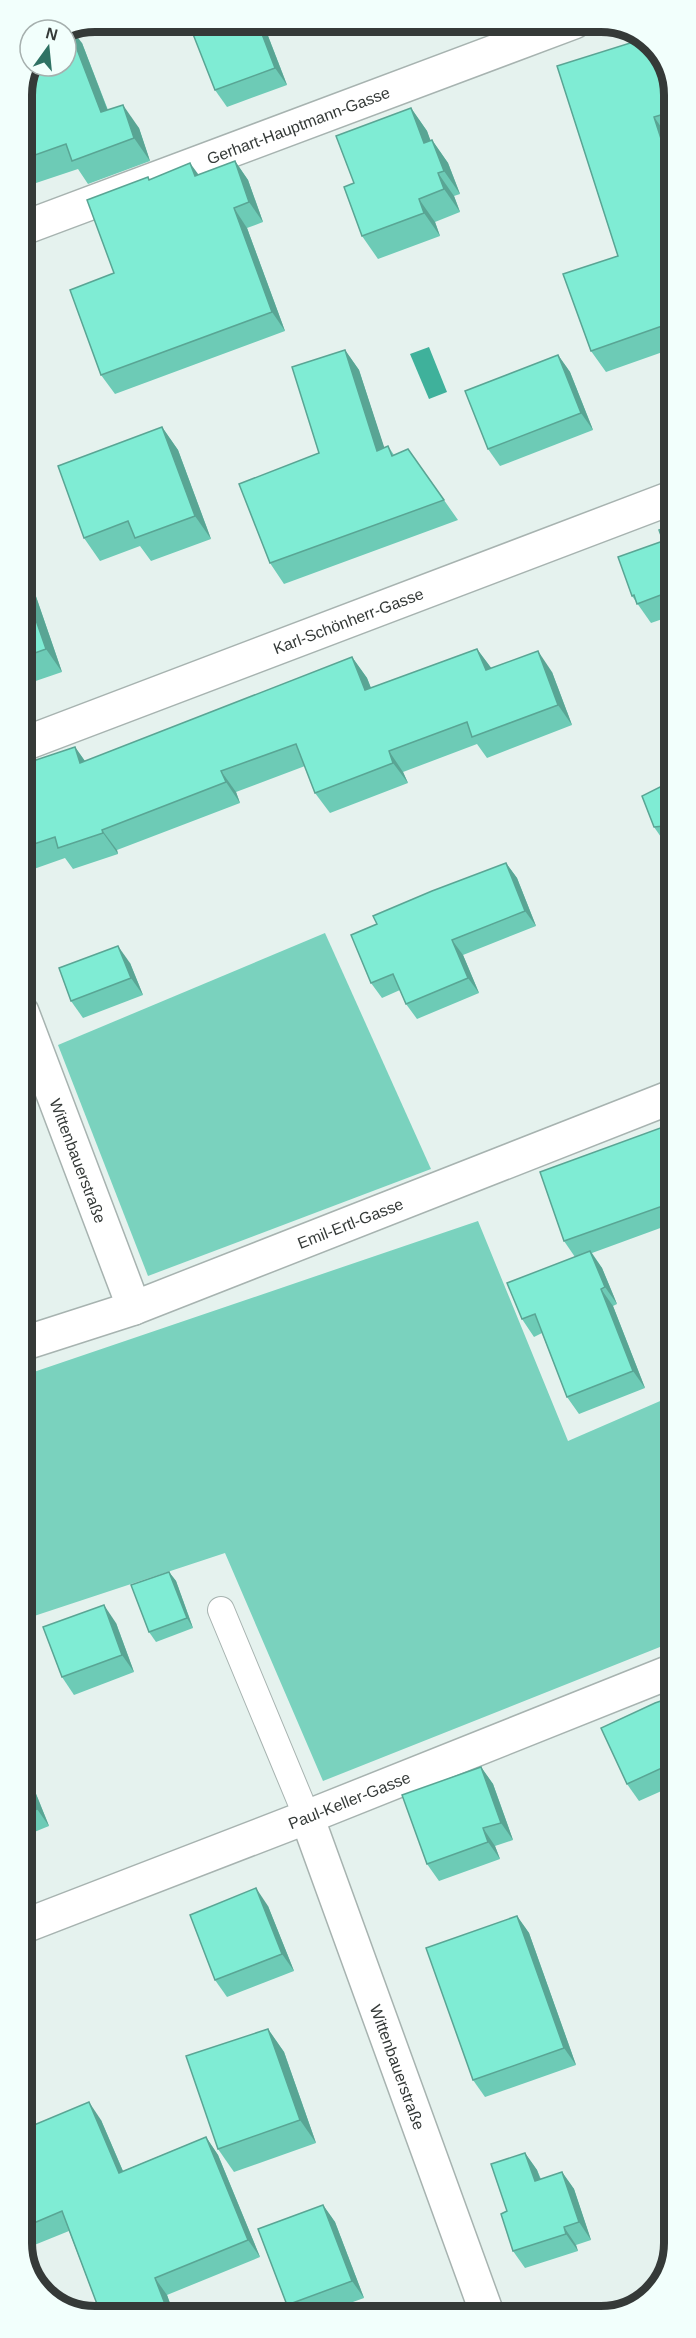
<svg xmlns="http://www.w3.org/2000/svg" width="696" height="2338" viewBox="0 0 696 2338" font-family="Arial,sans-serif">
<rect width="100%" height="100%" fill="#e5f2ee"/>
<g fill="#7ad2be">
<polygon points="325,933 431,1169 148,1276 58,1045"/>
<polygon points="478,1221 568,1441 674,1395 675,1641 323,1781 225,1553 22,1620 22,1376"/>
</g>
<polygon fill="#3fb19b" points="429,347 447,392 429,399 410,354"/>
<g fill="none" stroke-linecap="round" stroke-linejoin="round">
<defs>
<polyline id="lane" points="221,1610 307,1817"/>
<g id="street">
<path id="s1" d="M21,229L574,22"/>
<path id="s2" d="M21,745L674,497"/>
<path id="s3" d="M22,1012L134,1308"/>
<path id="s4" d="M22,1344L134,1308L674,1096"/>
<path id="s5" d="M307,1817L488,2316"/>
<path id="s6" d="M22,1927L307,1817L675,1670"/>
</g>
</defs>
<use href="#lane" stroke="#a7b3b0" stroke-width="28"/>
<use href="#street" stroke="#a7b3b0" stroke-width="36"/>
<use href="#lane" stroke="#fff" stroke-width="26"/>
<use href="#street" stroke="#fff" stroke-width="33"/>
</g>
<g fill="#6dcbb6">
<polygon points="263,23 287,85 227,107 215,90"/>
<polygon points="82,43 108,110 139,128 150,161 88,184 78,169 27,186 21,179 21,94"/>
<polygon points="557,66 674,80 674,137 669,138 674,154 674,348 606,372 591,351 618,256"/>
<polygon points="411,108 427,131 430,140 432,140 448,163 460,194 454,196 460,212 435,222 440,236 378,259 362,236 354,183"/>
<polygon points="235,161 248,180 263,222 247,228 285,331 115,394 101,375 114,273 150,180 199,175"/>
<polygon points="345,350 359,370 384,448 388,446 394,455 408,449 458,520 284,584 270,563 319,453"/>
<polygon points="558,355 570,372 593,430 500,466 488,449"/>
<polygon points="21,369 30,393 21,397"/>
<polygon points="162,427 178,450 211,539 151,561 140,546 100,561 84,538"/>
<polygon points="674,525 674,615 651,623 632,596"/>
<polygon points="21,553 62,672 21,686"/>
<polygon points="477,649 491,668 552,672 572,725 487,758 477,744 403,772 408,783 330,813 315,793 305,766 236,792 240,803 117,850 118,854 73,869 65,858 31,870 22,856 21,765 75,747 85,761 352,657 367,678 371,688"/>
<polygon points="674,780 674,849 670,850 654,827"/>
<polygon points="506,863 517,878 536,926 463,955 479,993 417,1019 406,1004 400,990 382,998 371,983 377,924"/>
<polygon points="130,963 143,995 83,1018 71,1001"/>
<polygon points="674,1123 674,1223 592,1253 602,1268 617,1304 613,1306 645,1388 579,1414 567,1397 542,1333 534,1337 522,1319 575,1257 564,1241"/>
<polygon points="169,1572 176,1581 193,1628 156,1642 149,1632"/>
<polygon points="116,1623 134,1672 74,1695 62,1677"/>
<polygon points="675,1696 675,1785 639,1801 627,1784"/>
<polygon points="481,1767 493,1784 513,1840 495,1846 500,1859 439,1881 427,1864"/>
<polygon points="22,1770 32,1784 49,1826 22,1837"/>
<polygon points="268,1906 294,1971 227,1997 215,1980"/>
<polygon points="517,1916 529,1933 576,2065 485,2097 473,2080"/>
<polygon points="268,2029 284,2052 316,2143 234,2172 218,2149"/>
<polygon points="101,2120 123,2171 206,2137 218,2155 260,2257 167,2295 175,2317 91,2317 97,2304 69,2231 22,2250 22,2125 24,2129"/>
<polygon points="525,2153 537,2170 541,2179 562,2172 574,2189 591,2240 576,2245 578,2251 525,2268 513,2251 507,2211"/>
<polygon points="323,2205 335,2222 364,2298 314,2316 295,2316 287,2305"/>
</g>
<g fill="#59a594">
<polygon points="257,21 262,21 263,23 287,85 275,68"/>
<polygon points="72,30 82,43 117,135 101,112 70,31"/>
<polygon points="123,105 139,128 150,161 134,138"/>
<polygon points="411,108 427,131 440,166 424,143"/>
<polygon points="654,117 669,138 674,154 674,179"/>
<polygon points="432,140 448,163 460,194 444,171"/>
<polygon points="235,161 248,180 263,222 249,202"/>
<polygon points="190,163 204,182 195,176"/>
<polygon points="438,173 454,196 460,212 444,189"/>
<polygon points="419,199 435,222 440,236 424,213"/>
<polygon points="234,208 247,228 285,331 272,312"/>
<polygon points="345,350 359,370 392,471 377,451"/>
<polygon points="558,355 570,372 593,430 581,413"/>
<polygon points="21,369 30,393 21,380"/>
<polygon points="162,427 178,450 211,539 195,516"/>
<polygon points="21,553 62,672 46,649 21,577"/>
<polygon points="477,649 492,669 486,670"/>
<polygon points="538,651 552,672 572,725 558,705"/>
<polygon points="352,657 367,678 380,711 365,690"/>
<polygon points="75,747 89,767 80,763"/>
<polygon points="389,751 403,772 408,783 393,763"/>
<polygon points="221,771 236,792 240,803 226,782"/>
<polygon points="102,830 117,850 118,854 103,833"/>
<polygon points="506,863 517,878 536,926 525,911"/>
<polygon points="452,940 463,955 479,993 468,978"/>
<polygon points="118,946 130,963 143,995 131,978"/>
<polygon points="590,1251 602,1268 617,1304 605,1287"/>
<polygon points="601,1289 613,1306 645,1388 633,1371"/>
<polygon points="169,1572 176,1581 193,1628 187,1618"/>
<polygon points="104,1605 116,1623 134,1672 122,1655"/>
<polygon points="481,1767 493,1784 513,1840 501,1823"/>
<polygon points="22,1770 32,1784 49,1826 37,1809 22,1773"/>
<polygon points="483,1828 495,1846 500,1859 488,1842"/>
<polygon points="256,1888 268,1906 294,1971 282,1954"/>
<polygon points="517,1916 529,1933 576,2065 564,2048"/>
<polygon points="268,2029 284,2052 316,2143 300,2120"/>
<polygon points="89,2102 101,2120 131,2190 119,2173"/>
<polygon points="206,2137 218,2155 260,2257 248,2240"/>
<polygon points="525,2153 537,2170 547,2198 535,2181"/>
<polygon points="562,2172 574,2189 591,2240 579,2222"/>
<polygon points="323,2205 335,2222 364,2298 352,2281"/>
<polygon points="564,2227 576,2245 578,2251 566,2234"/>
<polygon points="155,2278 167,2295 175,2317 170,2317"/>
</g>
<g fill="#7fecd4" stroke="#59a594" stroke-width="1.5">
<polygon points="212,21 257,21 275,68 215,90 191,29"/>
<polygon points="70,31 101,112 123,105 134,138 72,161 66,144 21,160 21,94 33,66 66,66 66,33"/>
<polygon points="646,38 650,40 674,80 674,111 654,117 674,179 674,344 672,344 665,325 591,351 563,274 618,256 557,66"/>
<polygon points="411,108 424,143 432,140 444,171 438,173 444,189 419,199 424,213 362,236 344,187 354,183 336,136"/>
<polygon points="235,161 249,202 234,208 272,312 101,375 70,290 114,273 87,200 148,177 149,180 190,163 195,176"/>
<polygon points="345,350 377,451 388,446 392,456 408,449 444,500 270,563 239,484 319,453 292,367"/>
<polygon points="558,355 581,413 488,449 465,391"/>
<polygon points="162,427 195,516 135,538 128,521 84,538 58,466"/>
<polygon points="674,525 674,590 637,604 634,595 632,596 618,557 663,541 659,530"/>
<polygon points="21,577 46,649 21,658"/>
<polygon points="477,649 486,670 538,651 558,705 472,737 467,722 389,751 393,763 315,793 296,744 221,771 226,782 102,830 103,833 58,848 55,837 22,848 21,765 75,747 80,763 352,657 365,690"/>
<polygon points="674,780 674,825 654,827 642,796"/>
<polygon points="674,857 674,877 669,867"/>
<polygon points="506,863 525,911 452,940 468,978 406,1004 393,974 371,983 351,935 377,924 373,916 432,891"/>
<polygon points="118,946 131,978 71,1001 59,968"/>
<polygon points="674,1123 674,1202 564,1241 540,1172"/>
<polygon points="590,1251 605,1287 601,1289 633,1371 567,1397 535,1314 522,1319 507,1283"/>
<polygon points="169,1572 187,1618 149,1632 131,1585"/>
<polygon points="104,1605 122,1655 62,1677 43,1627"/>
<polygon points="675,1696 675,1762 627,1784 601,1728 655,1703"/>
<polygon points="481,1767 501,1823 483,1828 488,1842 427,1864 402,1795"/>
<polygon points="22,1773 37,1809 22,1815"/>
<polygon points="256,1888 282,1954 215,1980 190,1915"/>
<polygon points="517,1916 564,2048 473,2080 426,1948"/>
<polygon points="268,2029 300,2120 218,2149 186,2056"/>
<polygon points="89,2102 119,2173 206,2137 248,2240 155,2278 170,2317 91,2317 87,2308 97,2304 62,2211 22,2228 22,2130"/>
<polygon points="525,2153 535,2181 562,2172 579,2222 564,2227 566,2234 513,2251 501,2214 507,2211 491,2164"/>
<polygon points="323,2205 352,2281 287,2305 258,2229"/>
</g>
<g text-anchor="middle" stroke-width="5" stroke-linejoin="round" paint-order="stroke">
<g font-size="16" fill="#353a38" stroke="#f2fffc">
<text dy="6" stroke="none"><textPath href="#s1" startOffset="296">Gerhart-Hauptmann-Gasse</textPath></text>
<text dy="6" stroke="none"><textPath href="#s2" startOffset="350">Karl-Schönherr-Gasse</textPath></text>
<text dy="6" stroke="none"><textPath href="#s3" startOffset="159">Wittenbauerstraße</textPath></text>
<text dy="6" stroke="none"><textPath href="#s4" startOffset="350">Emil-Ertl-Gasse</textPath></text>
<text dy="6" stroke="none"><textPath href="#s6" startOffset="351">Paul-Keller-Gasse</textPath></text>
<text dy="6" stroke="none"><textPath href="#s5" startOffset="266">Wittenbauerstraße</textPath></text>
</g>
</g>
<path d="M0 0H696V2338H0ZM95 32H601A63 63 0 0 1 664 95V2243A63 63 0 0 1 601 2306H95A63 63 0 0 1 32 2243V95A63 63 0 0 1 95 32Z" fill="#f2fffc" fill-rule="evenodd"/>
<path fill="none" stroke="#353a38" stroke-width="8" d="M95 32H601A63 63 0 0 1 664 95V2243A63 63 0 0 1 601 2306H95A63 63 0 0 1 32 2243V95A63 63 0 0 1 95 32Z"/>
<g transform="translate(48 48) rotate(15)"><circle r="28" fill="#f2fffc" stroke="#a6b0ae" stroke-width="1.5"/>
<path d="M0-4.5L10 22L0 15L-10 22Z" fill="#2f7264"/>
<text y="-9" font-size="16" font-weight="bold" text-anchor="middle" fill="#353a38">N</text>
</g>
</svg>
